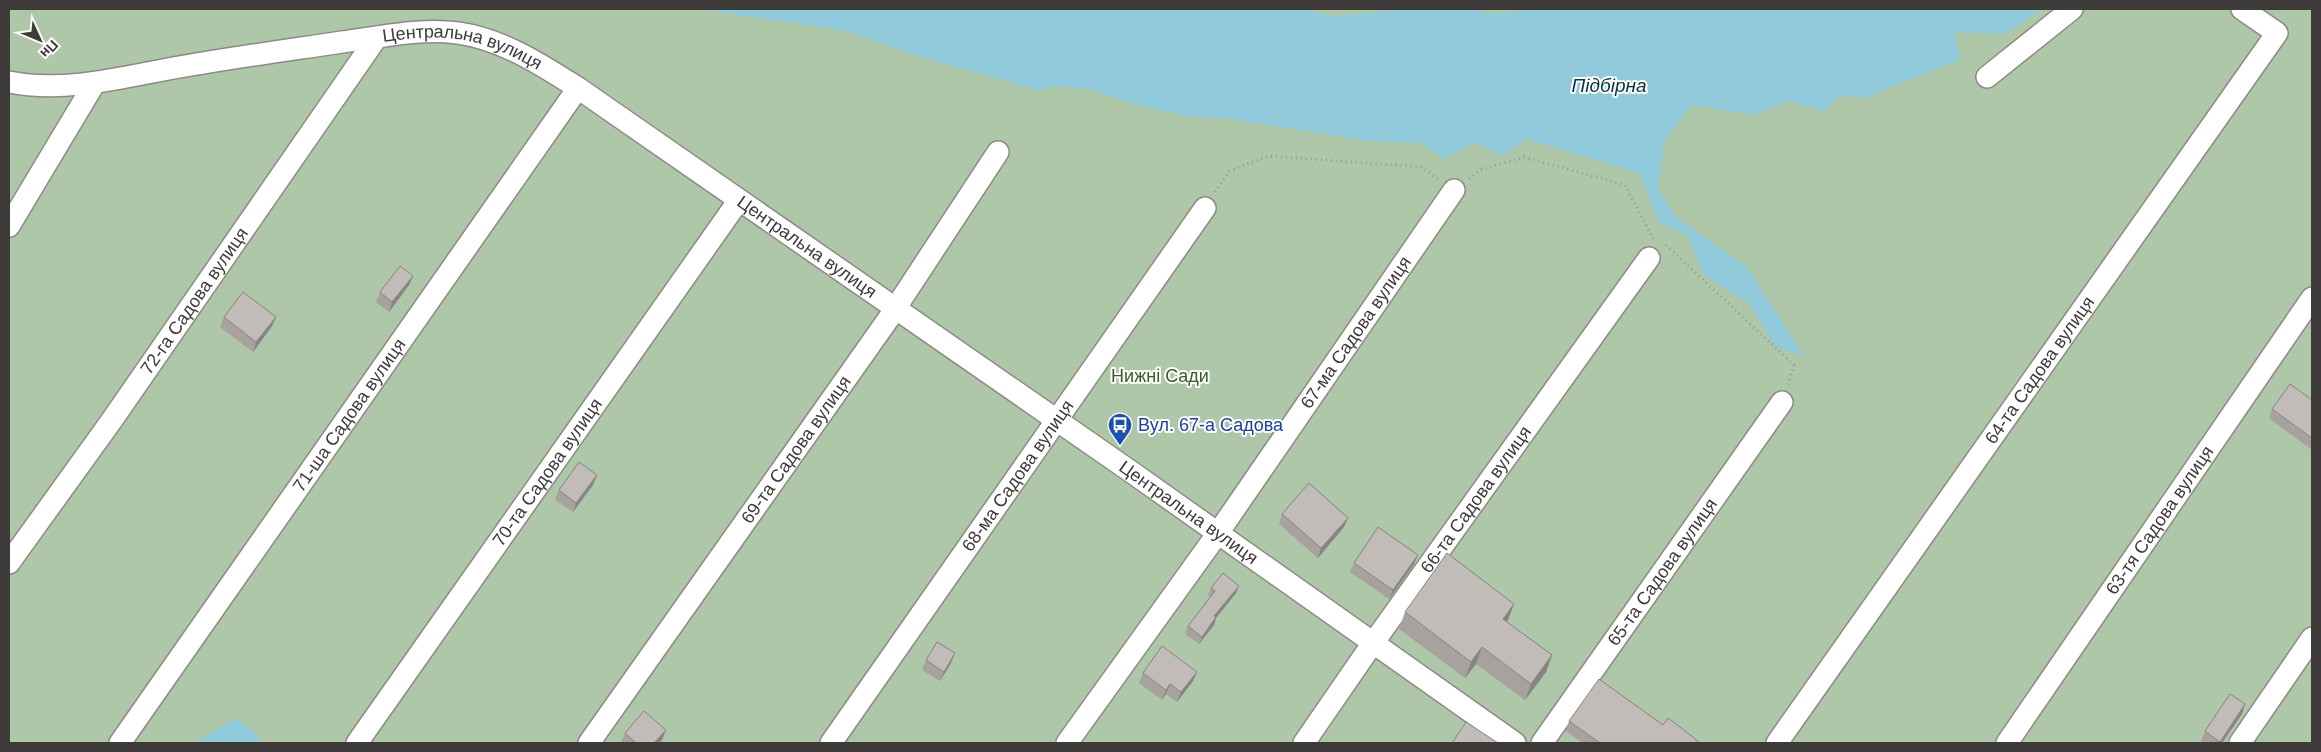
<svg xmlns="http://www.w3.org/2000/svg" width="2321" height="752" viewBox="0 0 2321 752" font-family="Arial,sans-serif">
<rect width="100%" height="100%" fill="#f5eeeb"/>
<rect fill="#adc7a8" x="9" y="9" width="2303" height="734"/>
<g fill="#90cadb">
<polygon points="700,9 1301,9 1334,16 1407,9 1473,9 1487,13 1516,12 1518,9 2042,9 2005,34 1955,32 1960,60 1864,98 1840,96 1823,111 1787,101 1753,115 1692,105 1665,139 1658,189 1676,217 1747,267 1804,356 1776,347 1749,303 1704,275 1687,234 1660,224 1639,173 1527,139 1502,156 1475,142 1444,159 1421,143 1369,141 1229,119 1187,116 1141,106 1092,90 1057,86 1037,90 917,56 846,31"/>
<polygon points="235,718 253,731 262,743 195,743"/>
</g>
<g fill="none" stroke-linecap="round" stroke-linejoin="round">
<defs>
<g id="minor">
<polyline points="1987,77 2072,9"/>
<path id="s1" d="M9,82C60,92 112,80 163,70C222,59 282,51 342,42C381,37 419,28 458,33C502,39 542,65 578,88L1130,471L1515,743"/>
<polyline points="9,226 94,84"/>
<path id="s2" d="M9,563L112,420L377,37"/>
<path id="s3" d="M120,743L578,88"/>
<path id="s4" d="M357,743L739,200"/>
<path id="s5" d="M589,743L889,318L998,152"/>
<path id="s6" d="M831,743L1205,208"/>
<path id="s7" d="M1067,743L1218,533L1454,190"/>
<path id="s8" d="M1304,743L1366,653L1649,258"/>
<path id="s9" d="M1542,743L1782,402"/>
<path id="s10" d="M1777,743L2277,33L2242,9"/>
<path id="s11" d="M2007,743L2312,298"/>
<polyline points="2240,743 2312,638"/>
</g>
</defs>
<use href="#minor" stroke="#8f8986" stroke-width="24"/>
<g stroke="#9d9795" stroke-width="3" stroke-dasharray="1 4" stroke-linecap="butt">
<polyline points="1469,179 1480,170 1524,157 1625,185 1654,240"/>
<polyline points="1215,192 1229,171 1269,156 1422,167 1438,179"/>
<polyline points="1666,245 1794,365 1788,385"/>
</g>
<use href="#minor" stroke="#fff" stroke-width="21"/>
</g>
<g fill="#a7a29e">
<polygon points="413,276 409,285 389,312 376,302 380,292"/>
<polygon points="224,317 276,317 272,326 253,352 220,327"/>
<polygon points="2312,400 2312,450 2269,418 2272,409"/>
<polygon points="593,485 573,512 555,500 559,490"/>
<polygon points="1282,514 1344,527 1318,558 1279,524"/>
<polygon points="1354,563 1414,564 1389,599 1350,572"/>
<polygon points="1211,588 1236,593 1216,618 1214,625 1199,644 1185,634 1188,626 1210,597 1208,595"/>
<polygon points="1514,604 1507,622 1552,655 1546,672 1525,700 1476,664 1465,678 1399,629 1405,612"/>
<polygon points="955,653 951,663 940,681 922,670 926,660"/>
<polygon points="1197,672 1193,681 1177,702 1166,694 1162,700 1139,683 1143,673"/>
<polygon points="2242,714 2222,743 2205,743 2201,741 2205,731"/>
<polygon points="1569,721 1663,725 1698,741 1698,743 1583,743 1566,731"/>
<polygon points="625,733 662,740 659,743 621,743"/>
</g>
<g fill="#888481">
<polygon points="413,276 409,285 389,312 392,302"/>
<polygon points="276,317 272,326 253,352 256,342"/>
<polygon points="597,475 593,485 573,512 576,503"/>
<polygon points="1348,518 1344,527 1318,558 1321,548"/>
<polygon points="1418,555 1414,564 1389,599 1393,590"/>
<polygon points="1239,586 1236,593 1216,618 1214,625 1199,644 1202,637 1214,616"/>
<polygon points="1514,604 1508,620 1497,636 1503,619"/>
<polygon points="1482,647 1476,664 1465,678 1471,662"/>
<polygon points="955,653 951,663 940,681 944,672"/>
<polygon points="1552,655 1546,672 1525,700 1531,684"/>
<polygon points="1197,672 1193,681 1177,702 1181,692"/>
<polygon points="1170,684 1166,694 1162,700 1166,690"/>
<polygon points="2245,704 2242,714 2222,743 2220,743"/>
<polygon points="666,730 662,740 659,743 654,743"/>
</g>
<g fill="#c2bcb8" stroke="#888481">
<polygon points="400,266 413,276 392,302 380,292"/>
<polygon points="243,292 276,317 256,342 224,317"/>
<polygon points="2290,384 2312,400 2312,438 2272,409"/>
<polygon points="579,462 597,475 576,503 559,490"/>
<polygon points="1309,483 1348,518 1321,548 1282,514"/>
<polygon points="1378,527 1418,555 1393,590 1354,563"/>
<polygon points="1447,553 1514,604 1503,619 1552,655 1531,684 1482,647 1471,662 1405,612"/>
<polygon points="1223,573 1239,586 1214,616 1216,617 1202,637 1188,626 1215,591 1211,588"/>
<polygon points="937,642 955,653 944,672 926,660"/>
<polygon points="1162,646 1197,672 1181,692 1170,684 1166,690 1143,673"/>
<polygon points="1599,679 1663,725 1668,718 1698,741 1697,743 1600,743 1569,721"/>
<polygon points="2230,694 2245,704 2220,742 2205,731"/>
<polygon points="644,711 666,730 654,743 636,743 625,733"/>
<polygon points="1466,722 1498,743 1452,743"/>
</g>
<defs>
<symbol id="bus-pin" viewBox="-11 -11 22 30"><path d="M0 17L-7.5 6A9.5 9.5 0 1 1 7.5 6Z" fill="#1a4fb4" stroke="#fffcfb"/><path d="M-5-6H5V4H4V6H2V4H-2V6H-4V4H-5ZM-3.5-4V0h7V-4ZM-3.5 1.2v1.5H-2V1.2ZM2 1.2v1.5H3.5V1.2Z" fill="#fff"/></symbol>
</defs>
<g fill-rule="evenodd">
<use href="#bus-pin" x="1106" y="411" width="28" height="38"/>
</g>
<g text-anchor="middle" stroke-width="4" stroke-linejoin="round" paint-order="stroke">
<g font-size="18" fill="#3d3a39" stroke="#fffcfb">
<text dy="6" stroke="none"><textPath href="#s1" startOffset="460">Центральна вулиця</textPath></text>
<text dy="6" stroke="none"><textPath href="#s1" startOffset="865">Центральна вулиця</textPath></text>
<text dy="6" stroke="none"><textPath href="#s2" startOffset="321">72-га Садова вулиця</textPath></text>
<text dy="6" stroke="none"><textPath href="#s7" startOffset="502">67-ма Садова вулиця</textPath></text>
<text dy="6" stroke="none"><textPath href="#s10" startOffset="456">64-та Садова вулиця</textPath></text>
<text dy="6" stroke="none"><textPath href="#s3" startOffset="400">71-ша Садова вулиця</textPath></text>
<text dy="6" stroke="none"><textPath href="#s5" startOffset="359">69-та Садова вулиця</textPath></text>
<text dy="6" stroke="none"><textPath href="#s4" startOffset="331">70-та Садова вулиця</textPath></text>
<text dy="6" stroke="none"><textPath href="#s6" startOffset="326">68-ма Садова вулиця</textPath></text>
<text dy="6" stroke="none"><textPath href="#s8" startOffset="298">66-та Садова вулиця</textPath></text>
<text dy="6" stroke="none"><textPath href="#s1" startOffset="1330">Центральна вулиця</textPath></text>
<text dy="6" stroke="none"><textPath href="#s11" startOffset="270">63-тя Садова вулиця</textPath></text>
<text dy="6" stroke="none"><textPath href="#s9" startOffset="209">65-та Садова вулиця</textPath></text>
</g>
<g font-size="18" fill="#335f2a" stroke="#fffcfb">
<text x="1160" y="382">Нижні Сади</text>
</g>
<g font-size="18" fill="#164399" stroke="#fffcfb" text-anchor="start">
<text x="1138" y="431">Вул. 67-а Садова</text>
</g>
<g font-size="19" font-style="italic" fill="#003542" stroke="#fffcfb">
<text x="1609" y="92">Підбірна</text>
</g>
</g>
<rect width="2321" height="752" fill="none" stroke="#3d3a39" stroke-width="20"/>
<g transform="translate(40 40) rotate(134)" stroke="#fffcfb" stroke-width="4" paint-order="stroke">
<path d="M0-4L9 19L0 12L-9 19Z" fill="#3d3a39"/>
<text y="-8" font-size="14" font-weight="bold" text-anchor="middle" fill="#3d3a39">Пн</text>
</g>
</svg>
